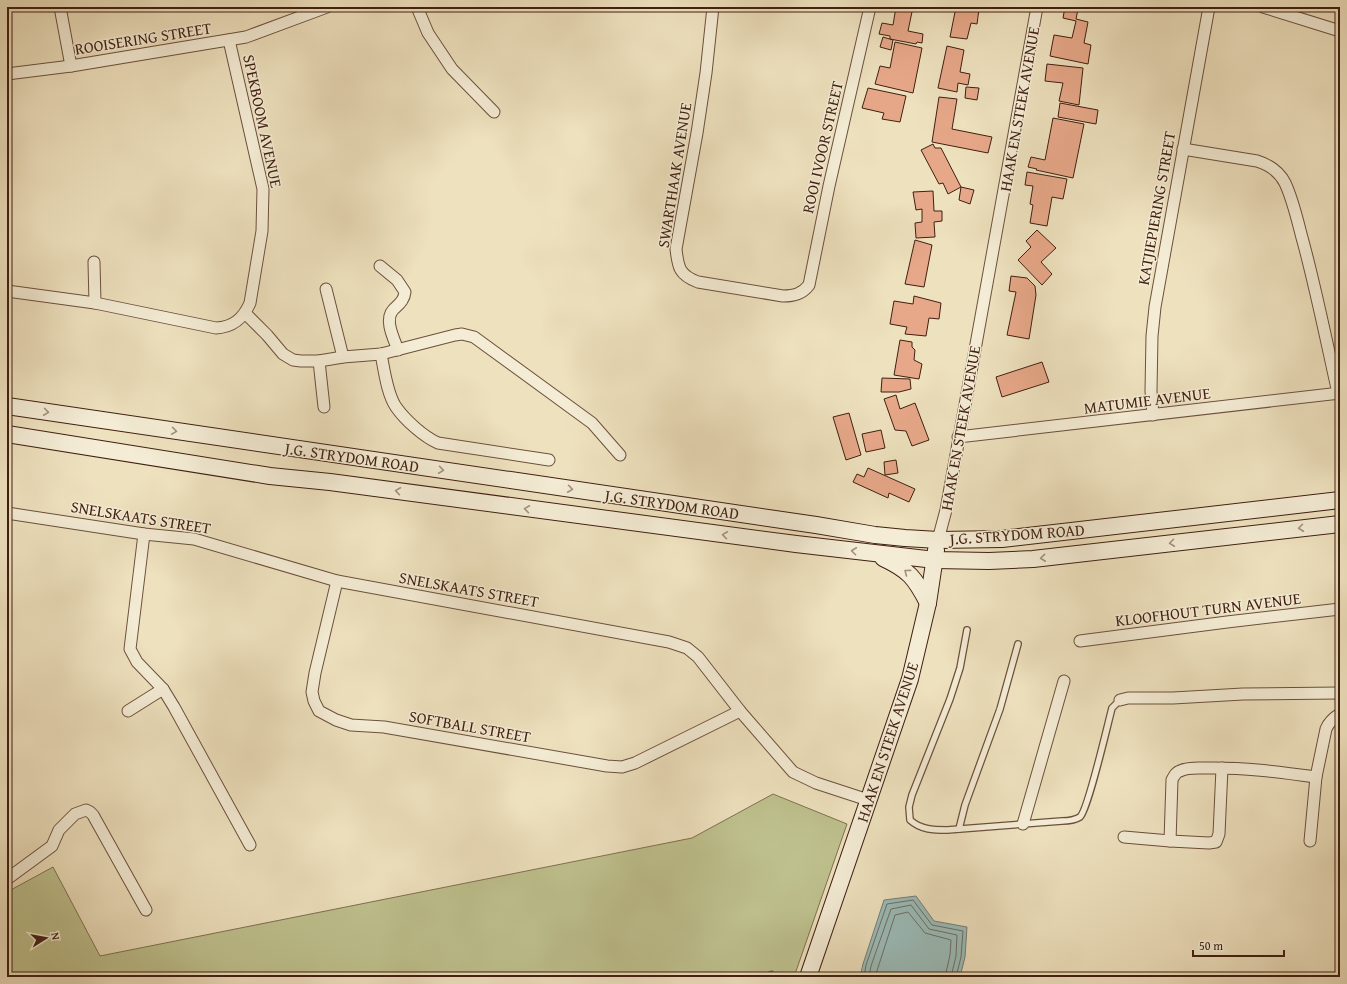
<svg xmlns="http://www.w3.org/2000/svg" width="1347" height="984" viewBox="0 0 1347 984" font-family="'Gentium Book Plus',serif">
<rect width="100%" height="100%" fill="#eee1be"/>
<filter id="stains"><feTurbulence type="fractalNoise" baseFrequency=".005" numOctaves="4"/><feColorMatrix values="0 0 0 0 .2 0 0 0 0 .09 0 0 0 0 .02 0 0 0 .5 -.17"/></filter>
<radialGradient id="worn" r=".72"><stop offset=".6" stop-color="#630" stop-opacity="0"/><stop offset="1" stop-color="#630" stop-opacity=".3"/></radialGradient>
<polygon fill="#bec18e" stroke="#7f7050" points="773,794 847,824 794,977 7,977 7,892 53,867 100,956 692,838"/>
<polygon fill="#9bbcb9" stroke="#777d76" points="916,896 934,921 967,927 965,957 960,977 860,977 863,964 884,900"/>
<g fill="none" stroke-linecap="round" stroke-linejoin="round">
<g stroke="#6e6e65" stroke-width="1">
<polyline points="864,977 866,965 887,904 913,900 932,925 963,931 961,957 956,977"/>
<polyline points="869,977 871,966 891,909 911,905 929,929 957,935 956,956 951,977"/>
<polyline points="875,977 895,915 908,912 925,933 951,940 950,955 945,977"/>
</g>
<polyline stroke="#777d76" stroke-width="3.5" points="759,977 772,972"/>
</g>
<g fill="#e7a889" stroke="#401f11">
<polygon points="896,7 913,7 908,31 923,34 922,43 917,42 916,44 890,39 890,36 879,34 882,23 893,25"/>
<polygon points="956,7 976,7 976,9 979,9 977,24 971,23 967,39 950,37"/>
<polygon points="1065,7 1078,9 1076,19 1088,22 1084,43 1091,45 1088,64 1050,56 1054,35 1072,38 1076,21 1063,18"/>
<polygon points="1078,7 1108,7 1108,11 1078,9"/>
<polygon points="883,37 893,40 891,50 880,47"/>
<polygon points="895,42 922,48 913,93 875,84 880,66 890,68"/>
<polygon points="947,46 964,50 960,72 970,74 968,85 958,83 957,92 938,88"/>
<polygon points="1047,64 1083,68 1079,105 1059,101 1063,83 1045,81"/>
<polygon points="966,87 979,88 977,100 965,98"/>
<polygon points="868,88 906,96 900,122 882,119 884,113 862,108"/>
<polygon points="939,97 957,99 952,129 992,137 988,153 932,142"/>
<polygon points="1060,103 1098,110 1096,124 1058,117"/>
<polygon points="1053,118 1084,124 1073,178 1036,170 1037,169 1028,167 1031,157 1045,160"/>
<polygon points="933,144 935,148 941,148 961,187 948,194 943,183 939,184 921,150"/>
<polygon points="1027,172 1067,179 1063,199 1052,197 1047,226 1030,223 1033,205 1030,204 1033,186 1025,185"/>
<polygon points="961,187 974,190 970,204 959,200"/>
<polygon points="933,191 934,211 942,211 942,221 934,222 935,237 916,238 915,223 922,222 922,209 916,210 913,192"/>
<polygon points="1037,230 1056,248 1041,262 1052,274 1042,285 1018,260 1031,247 1026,241"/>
<polygon points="915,240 932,245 924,287 905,284"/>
<polygon points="1011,276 1027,278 1035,286 1036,295 1029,339 1007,335 1016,292 1009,291"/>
<polygon points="914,296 941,303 939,319 929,318 926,336 905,334 907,327 890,324 894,301 913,304"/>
<polygon points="900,340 912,342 912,347 915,350 914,360 922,364 919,379 894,375"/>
<polygon points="1042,362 1049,382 1002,397 996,377"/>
<polygon points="882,378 910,379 911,389 899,392 881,392"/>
<polygon points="896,395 900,409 915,403 929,440 912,446 906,431 895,430 884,399"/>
<polygon points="849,413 861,455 846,460 833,417"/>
<polygon points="881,430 885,448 866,452 862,434"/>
<polygon points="896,460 898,473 885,475 884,462"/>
<polygon points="868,468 915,489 909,502 889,493 888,498 853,482 857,474 864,477"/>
</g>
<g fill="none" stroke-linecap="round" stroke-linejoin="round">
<defs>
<g id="lane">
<path d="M967,630L960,668L950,699L912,795L909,807L910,820C921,830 934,830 947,830L1062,821C1068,821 1075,820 1080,817C1088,810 1108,723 1112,708L1120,700"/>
<polyline points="959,829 965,805 1000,709 1018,644"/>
</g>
<g id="street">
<polyline points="60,7 71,66"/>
<polyline points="417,7 428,33 452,69 494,112"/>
<path d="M713,7L706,73L697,133L676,249C678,267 679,275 698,282L783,296C794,296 802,294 809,285L829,186L870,7"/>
<polyline points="1263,7 1340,31"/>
<polyline points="7,74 71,66 246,37 327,7"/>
<path d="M1183,149L1257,161C1270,165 1279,171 1285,183C1294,202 1298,224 1304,245C1317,294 1327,344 1338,393"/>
<polyline points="94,262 95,303"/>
<path d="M380,266L397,280L405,292C404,301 399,304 393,310C384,320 394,339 398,350"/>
<polyline points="326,289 343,357"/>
<path d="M7,291L95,303L216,328C233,327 243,319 250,303L262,231L263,189L229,40"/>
<polyline points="245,313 267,335 283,354 293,360 301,361 319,361 343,357 381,354 455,335 462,334 474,337 592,423 620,455"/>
<path d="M381,354C384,369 387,394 396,407C405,420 424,437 438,443L549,460"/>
<polyline points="319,361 324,407"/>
<polyline points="1153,415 1151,391 1152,336 1155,307 1209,7"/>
<polyline points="958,437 1340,393"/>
<polyline points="7,513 144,534 194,539 337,581 669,642 687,648 698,657 740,711 793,772 816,783 868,800"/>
<polyline points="144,534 130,649 137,662 163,689 174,707 250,845"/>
<polyline points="938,540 946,510 1037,7"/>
<polyline points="337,581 315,673 312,692 314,701 319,711 336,720 351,725 384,727 607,766 622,767 635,763 740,711"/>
<polyline points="1080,641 1227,622 1340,609"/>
<polyline points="1120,700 1128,698 1173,698 1243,694 1340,693"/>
<polyline points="128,711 163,689"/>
<polyline points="1023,824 1064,681"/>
<polyline points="1124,837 1170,841 1209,843 1216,842 1219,834 1222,768"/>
<path d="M1170,841L1172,780C1174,776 1176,772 1180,771C1187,767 1197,768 1205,768C1242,767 1279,772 1316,777"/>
<path d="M1310,841L1316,777L1326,729C1329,722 1333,718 1340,714"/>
<polyline points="7,879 52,846 59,830 75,814 86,810 90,812 93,815 146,910"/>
</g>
<g id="secondary">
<polyline points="7,406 816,525 875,535 905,538 938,540 1002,539 1340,500"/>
<polyline points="7,434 270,476 330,482 796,544 935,560 989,561 1033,559 1340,524"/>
<path d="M883,558C909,570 915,578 928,603"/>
<polyline points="808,977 910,679 928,603 936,550"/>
</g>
</defs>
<use href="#lane" stroke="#6c503c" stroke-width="8"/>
<use href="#street" stroke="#6c503c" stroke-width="13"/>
<use href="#secondary" stroke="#401f11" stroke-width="18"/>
<use href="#lane" stroke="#f4ecd5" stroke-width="5.5"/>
<use href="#street" stroke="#f4ecd5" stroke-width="11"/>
<use href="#secondary" stroke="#f4ecd5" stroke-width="16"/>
</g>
<defs><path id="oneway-chevron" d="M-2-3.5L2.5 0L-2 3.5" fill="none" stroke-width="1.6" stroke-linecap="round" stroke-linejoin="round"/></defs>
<g stroke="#a3907d">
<use href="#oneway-chevron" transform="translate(46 412) rotate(8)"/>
<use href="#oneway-chevron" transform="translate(174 431) rotate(8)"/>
<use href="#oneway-chevron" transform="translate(441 470) rotate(8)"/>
<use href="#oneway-chevron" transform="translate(570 489) rotate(8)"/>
<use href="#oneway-chevron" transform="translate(398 491) rotate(-172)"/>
<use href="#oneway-chevron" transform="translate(527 509) rotate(-172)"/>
<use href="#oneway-chevron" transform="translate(1301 528) rotate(173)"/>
<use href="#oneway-chevron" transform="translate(725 535) rotate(-172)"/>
<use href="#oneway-chevron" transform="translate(1172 543) rotate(173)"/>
<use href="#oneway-chevron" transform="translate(854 551) rotate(-173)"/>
<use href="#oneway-chevron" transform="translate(1043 558) rotate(174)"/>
<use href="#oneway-chevron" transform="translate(907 572) rotate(-143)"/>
</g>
<g text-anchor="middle" stroke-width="3" stroke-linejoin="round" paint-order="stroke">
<g font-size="16" fill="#401f11" stroke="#f4ecd5">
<text transform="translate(143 38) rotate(-9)" y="6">ROOISERING STREET</text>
<text transform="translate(1019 109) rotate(-80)" y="6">HAAK EN STEEK AVENUE</text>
<text transform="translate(263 121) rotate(78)" y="6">SPEKBOOM AVENUE</text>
<text transform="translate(822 147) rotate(-77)" y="6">ROOI IVOOR STREET</text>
<text transform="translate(674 175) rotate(-81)" y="6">SWARTHAAK AVENUE</text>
<text transform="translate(1156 208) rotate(-80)" y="6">KATJIEPIERING STREET</text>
<text transform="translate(1147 400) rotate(-7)" y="6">MATUMIE AVENUE</text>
<text transform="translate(960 428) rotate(-80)" y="6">HAAK EN STEEK AVENUE</text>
<text transform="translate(352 457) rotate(8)" y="6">J.G. STRYDOM ROAD</text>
<text transform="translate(672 504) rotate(8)" y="6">J.G. STRYDOM ROAD</text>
<text transform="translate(141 517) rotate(9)" y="6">SNELSKAATS STREET</text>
<text transform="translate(1017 534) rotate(-4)" y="6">J.G. STRYDOM ROAD</text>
<text transform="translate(469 589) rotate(10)" y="6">SNELSKAATS STREET</text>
<text transform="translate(1208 609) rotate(-7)" y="6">KLOOFHOUT TURN AVENUE</text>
<text transform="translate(470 726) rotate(10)" y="6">SOFTBALL STREET</text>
<text transform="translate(887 742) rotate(-72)" y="6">HAAK EN STEEK AVENUE</text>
</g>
</g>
<rect width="1347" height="984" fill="none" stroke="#eee1be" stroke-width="24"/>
<rect x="8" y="8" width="1331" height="968" fill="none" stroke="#401f11" stroke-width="2"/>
<rect x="12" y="12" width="1323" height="960" fill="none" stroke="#401f11"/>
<g transform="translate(46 938) rotate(79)" stroke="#f4ecd5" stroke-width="3" paint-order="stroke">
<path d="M0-3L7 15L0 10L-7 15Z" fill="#401f11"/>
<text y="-6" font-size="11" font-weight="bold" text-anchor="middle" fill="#401f11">N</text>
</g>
<path d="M1193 950v6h91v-6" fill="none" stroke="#401f11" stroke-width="2"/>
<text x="1199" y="950" font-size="12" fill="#401f11" stroke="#f4ecd5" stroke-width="3" paint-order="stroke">50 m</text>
<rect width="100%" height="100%" filter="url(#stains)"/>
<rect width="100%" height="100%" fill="url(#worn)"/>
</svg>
